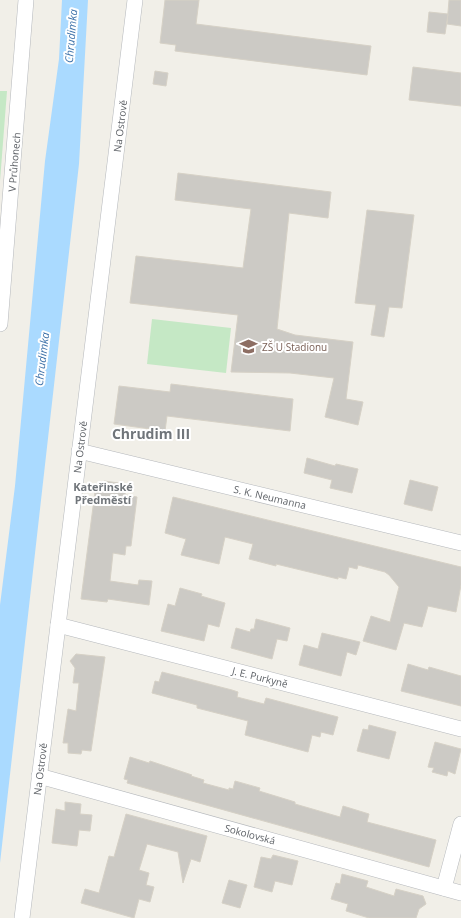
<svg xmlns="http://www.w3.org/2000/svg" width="461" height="918" viewBox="0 0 461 918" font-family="'Open Sans',sans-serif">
<rect width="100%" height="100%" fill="#f1efe8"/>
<g fill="#c5e8c5">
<polygon points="0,91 7,91 0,181"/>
<polygon points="152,319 231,328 226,373 147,364"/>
</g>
<polygon fill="#aadaff" points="62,0 88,0 79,164 0,863 0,605 15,486 45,161 59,59"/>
<g fill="#cccac5" stroke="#d6d1c6">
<polygon points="165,0 199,0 196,24 371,46 367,75 175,51 176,45 160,43"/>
<polygon points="449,0 461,0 461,26 447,24"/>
<polygon points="429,12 448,14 445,34 427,32"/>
<polygon points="413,67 461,73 461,106 409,100"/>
<polygon points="155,71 168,73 166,86 153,84"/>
<polygon points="178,173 331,192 328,218 289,213 277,329 295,335 353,342 346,399 363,402 358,425 325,417 334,378 290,373 231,372 238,315 130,303 136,256 243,268 251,209 175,200"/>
<polygon points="367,210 414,215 402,308 389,307 384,337 371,335 376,305 355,303"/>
<polygon points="171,384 293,399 290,431 167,416 165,431 114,424 119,386 170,392"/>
<polygon points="307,458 335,466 336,464 358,469 352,493 330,488 332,480 304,473"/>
<polygon points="410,480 438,487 432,511 404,504"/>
<polygon points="104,481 119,483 126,495 137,497 131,546 126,546 125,555 113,553 110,581 138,585 139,580 152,581 149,605 108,599 107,602 81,599 96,484 104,485"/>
<polygon points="173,497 461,567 461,585 456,612 428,606 422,627 404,623 396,650 363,641 371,616 390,622 399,587 389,575 385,572 358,565 357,569 349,567 346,579 338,577 338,579 276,564 276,566 249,559 253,544 225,537 219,564 181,555 186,539 165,533"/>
<polygon points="180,588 202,594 201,596 225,603 219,627 208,624 204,641 161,631 168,604 175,606"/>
<polygon points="256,619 290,628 287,641 277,639 272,659 231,648 236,628 250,632 251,629 254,629"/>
<polygon points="322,633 360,642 356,655 347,652 341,676 299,665 304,645 318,649"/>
<polygon points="76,654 105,657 91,751 82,750 81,754 68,753 68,743 63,743 68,709 76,711 79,683 73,683 75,668 70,661"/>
<polygon points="408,664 428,670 429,667 461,676 461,706 401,691"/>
<polygon points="162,672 232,690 238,692 237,697 264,704 266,698 338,717 333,735 321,732 320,737 312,735 308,752 245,735 248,721 197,708 197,705 152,693 155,681 159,682"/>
<polygon points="369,725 396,732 389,759 357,751 363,729 368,730"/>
<polygon points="435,742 461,749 455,774 448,771 447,776 432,772 434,768 428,767"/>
<polygon points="130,757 149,763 150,761 192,775 191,776 204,780 203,783 229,790 229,788 233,789 235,781 260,788 259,791 295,802 295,804 340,817 343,806 369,814 367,822 436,840 429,867 127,783 128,780 124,779"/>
<polygon points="65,802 81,804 80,814 92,815 90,831 79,830 77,846 52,843 56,809 65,811"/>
<polygon points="126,814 207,836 200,862 191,859 183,883 178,852 147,844 139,870 149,873 146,885 154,887 150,902 139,899 134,918 81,903 85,889 99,893 109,856 114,857"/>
<polygon points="273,855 298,861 292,885 275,881 272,892 254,887 261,857 271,859"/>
<polygon points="342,874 368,881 366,887 394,896 396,889 423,896 426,904 419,909 416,918 369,918 346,911 348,904 331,899 336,883 340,884"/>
<polygon points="229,880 247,885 240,908 222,903"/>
</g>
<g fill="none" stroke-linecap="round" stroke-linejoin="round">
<defs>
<g id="minor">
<polyline points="0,324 26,0"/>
<polyline points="79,451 461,543"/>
<polyline points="58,625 461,729"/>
<polyline points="39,776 461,893"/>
<polyline points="444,888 461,824"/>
<polyline points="22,918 135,0"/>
</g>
</defs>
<use href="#minor" stroke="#b5b8bc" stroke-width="16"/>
<use href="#minor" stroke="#fff" stroke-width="15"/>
</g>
<defs>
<symbol id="school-bare" viewBox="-9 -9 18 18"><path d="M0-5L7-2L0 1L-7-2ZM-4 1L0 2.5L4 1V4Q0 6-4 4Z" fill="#8d6e63" stroke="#fff" stroke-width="2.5" paint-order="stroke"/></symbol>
</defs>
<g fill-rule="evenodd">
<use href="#school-bare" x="236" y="334" width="25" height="25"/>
</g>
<g text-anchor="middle" stroke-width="4" stroke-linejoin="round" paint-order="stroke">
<g font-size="10" fill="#5f6368" stroke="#fff">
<text transform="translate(120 126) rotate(-83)" y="4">Na Ostrově</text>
<text transform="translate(14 162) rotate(-85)" y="4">V Průhonech</text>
<text transform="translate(80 447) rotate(-83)" y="4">Na Ostrově</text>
<text transform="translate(270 497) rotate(13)" y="4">S. K. Neumanna</text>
<text transform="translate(260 677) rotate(14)" y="4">J. E. Purkyně</text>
<text transform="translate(40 769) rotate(-83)" y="4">Na Ostrově</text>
<text transform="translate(250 834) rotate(15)" y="4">Sokolovská</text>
</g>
<g font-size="10" fill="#785e54" stroke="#fff" text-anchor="start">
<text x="262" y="351">ZŠ U Stadionu</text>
</g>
<g font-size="11" font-style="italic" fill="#4174aa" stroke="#fff">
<text transform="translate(71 36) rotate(-85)" y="4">Chrudimka</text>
<text transform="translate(42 359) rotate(-83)" y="4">Chrudimka</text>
</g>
<g font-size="11" font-weight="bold" fill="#70757a" stroke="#fff">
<text x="103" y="491">Kateřinské<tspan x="103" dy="13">Předměstí</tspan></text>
</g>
<g font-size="14" font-weight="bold" fill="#70757a" stroke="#fff">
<text x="151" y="439">Chrudim III</text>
</g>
</g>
</svg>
